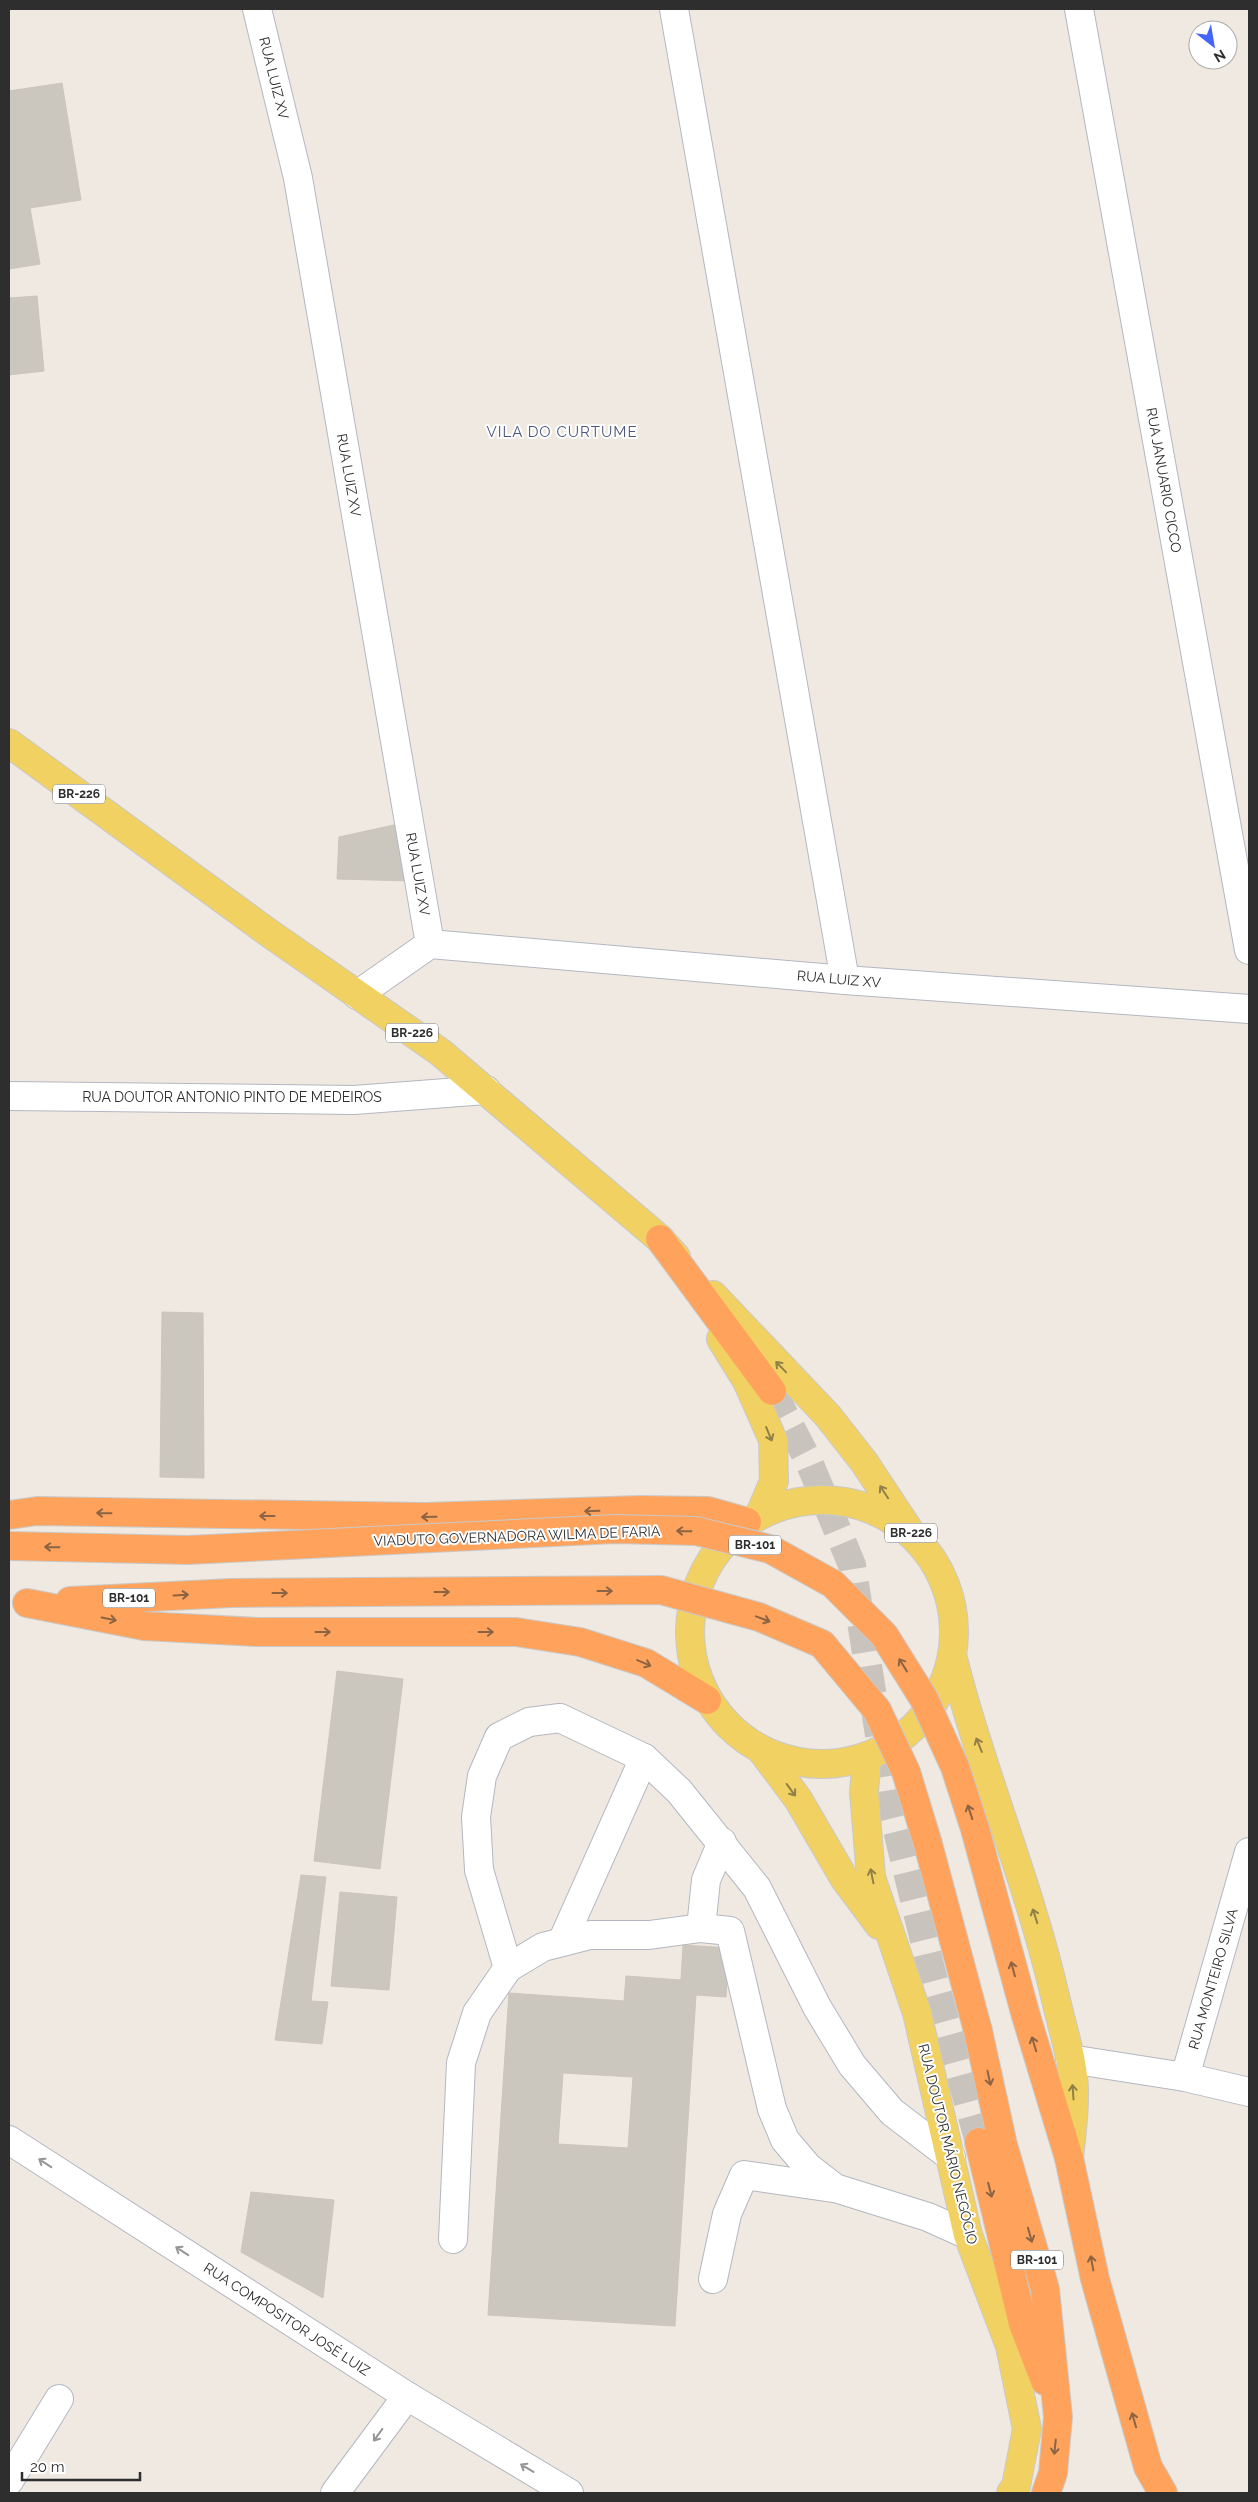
<svg xmlns="http://www.w3.org/2000/svg" width="1258" height="2502" viewBox="0 0 1258 2502" font-family="Raleway,sans-serif">
<rect width="100%" height="100%" fill="#efe9e1"/>
<g fill="#cbc7bf" stroke="#cbc5ba" fill-rule="evenodd">
<polygon points="62,83 81,200 30,208 40,264 9,269 9,91"/>
<polygon points="37,296 44,371 9,375 9,298"/>
<polygon points="403,823 411,881 337,879 339,837"/>
<polygon points="162,1312 203,1313 204,1478 160,1477"/>
<polygon points="337,1671 403,1679 380,1869 314,1861"/>
<polygon points="301,1875 326,1877 311,2001 328,2002 322,2044 275,2040"/>
<polygon points="340,1892 397,1897 389,1990 331,1986"/>
<path d="M683,1945L729,1948L726,1997L696,1995L675,2326L488,2315L509,1993L624,2001L626,1976L681,1980ZM563,2073L633,2077L628,2148L558,2144Z"/>
<polygon points="251,2192 334,2200 323,2298 241,2252"/>
</g>
<g fill="none" stroke-linecap="round" stroke-linejoin="round">
<polyline stroke="#c8c4bd" stroke-width="28" stroke-dasharray="28 14" stroke-linecap="butt" points="772,1391 809,1462 852,1565 889,1798 931,1969 979,2142"/>
<defs>
<g id="minor">
<polyline points="257,9 298,178 430,944"/>
<polyline points="674,9 845,980"/>
<polyline points="1079,9 1249,950"/>
<polyline points="357,995 430,944 845,980 1249,1009"/>
<polyline points="9,1096 354,1100 486,1090"/>
<polyline points="722,1842 706,1880 701,1928 730,1931 772,2109 785,2140 808,2167 835,2188 928,2217 968,2235"/>
<polyline points="562,1942 644,1758"/>
<polyline points="508,1968 479,1870 476,1817 482,1776 499,1737 529,1722 560,1718 644,1758 679,1791 757,1888 817,2007 852,2065 892,2112 951,2157"/>
<polyline points="1070,2059 1185,2077 1249,2092"/>
<polyline points="1185,2077 1249,1852"/>
<polyline points="9,2140 407,2396 569,2493"/>
<polyline points="453,2239 461,2063 477,2013 508,1968 543,1947 590,1935 649,1935 701,1928"/>
<polyline points="713,2279 727,2214 744,2175 833,2188"/>
<polyline points="9,2481 59,2399"/>
<polyline points="335,2493 407,2396"/>
</g>
<g id="major">
<polyline points="9,743 269,933 440,1052 660,1239 676,1257"/>
<polyline points="713,1295 828,1416 864,1462 911,1533"/>
<polyline points="721,1339 747,1381 773,1440 774,1481 760,1514"/>
<circle cx="822" cy="1632" r="132"/>
<path d="M952,1655C981,1771 1029,1882 1056,2000C1063,2031 1075,2065 1074,2097C1074,2117 1071,2138 1069,2158"/>
<polyline points="762,1751 798,1799 844,1878 879,1925"/>
<polyline points="867,1756 864,1792 871,1877 917,2013 968,2235 1010,2346 1027,2429 1016,2486 1011,2493"/>
</g>
<g id="highway">
<polyline points="660,1239 772,1391"/>
<polyline points="9,1515 37,1511 425,1517 640,1510 708,1511 747,1522"/>
<polyline points="9,1546 188,1550"/>
<polyline points="70,1601 231,1593"/>
<polyline points="27,1603 144,1626 258,1632 516,1632 580,1642 646,1663 707,1700"/>
<polyline points="1026,2016 1069,2158 1095,2279 1148,2467 1163,2493"/>
<polyline points="978,2031 1003,2145 1045,2289 1058,2417 1053,2473 1046,2493"/>
<polyline points="979,2142 1023,2324 1045,2381"/>
</g>
</defs>
<use href="#minor" stroke="#b4b7c1" stroke-width="30"/>
<use href="#major" stroke="#c9c9c9" stroke-width="30"/>
<use href="#highway" stroke="#c9c9c9" stroke-width="30"/>
<use href="#minor" stroke="#fff" stroke-width="28"/>
<use href="#major" stroke="#f2d163" stroke-width="28"/>
<use href="#highway" stroke="#ffa35c" stroke-width="28"/>
<defs>
<g id="highway-bridge">
<polyline points="188,1550 615,1529 696,1531 770,1549 833,1584 884,1635 924,1699 955,1767 975,1829 1026,2016"/>
<polyline points="231,1593 661,1590 759,1617 822,1644 877,1710 906,1772 928,1844 978,2031"/>
</g>
</defs>
<use href="#highway-bridge" stroke="#c9c9c9" stroke-width="30" stroke-linecap="butt"/>
<use href="#highway-bridge" stroke="#ffa35c" stroke-width="28"/>
</g>
<defs><path id="oneway-shaft" d="M-6 0H5M1.5-3L5.5 0L1.5 3" fill="none" stroke-width="1.6" stroke-linecap="round" stroke-linejoin="round" transform="scale(1.25)"/></defs>
<g stroke="#908048">
<use href="#oneway-shaft" transform="translate(781 1367) rotate(-134)"/>
<use href="#oneway-shaft" transform="translate(769 1434) rotate(68)"/>
<use href="#oneway-shaft" transform="translate(884 1492) rotate(-123)"/>
<use href="#oneway-shaft" transform="translate(979 1745) rotate(-112)"/>
<use href="#oneway-shaft" transform="translate(791 1790) rotate(54)"/>
<use href="#oneway-shaft" transform="translate(872 1876) rotate(-101)"/>
<use href="#oneway-shaft" transform="translate(1035 1916) rotate(-108)"/>
<use href="#oneway-shaft" transform="translate(1073 2092) rotate(-94)"/>
</g>
<g stroke="#8c6343">
<use href="#oneway-shaft" transform="translate(592 1511) rotate(178)"/>
<use href="#oneway-shaft" transform="translate(104 1513) rotate(-179)"/>
<use href="#oneway-shaft" transform="translate(267 1516) rotate(-180)"/>
<use href="#oneway-shaft" transform="translate(429 1517) rotate(179)"/>
<use href="#oneway-shaft" transform="translate(684 1531) rotate(-179)"/>
<use href="#oneway-shaft" transform="translate(52 1547) rotate(-179)"/>
<use href="#oneway-shaft" transform="translate(605 1591)"/>
<use href="#oneway-shaft" transform="translate(442 1592)"/>
<use href="#oneway-shaft" transform="translate(280 1593)"/>
<use href="#oneway-shaft" transform="translate(181 1595) rotate(-3)"/>
<use href="#oneway-shaft" transform="translate(109 1619) rotate(11)"/>
<use href="#oneway-shaft" transform="translate(763 1619) rotate(21)"/>
<use href="#oneway-shaft" transform="translate(323 1632)"/>
<use href="#oneway-shaft" transform="translate(486 1632)"/>
<use href="#oneway-shaft" transform="translate(644 1663) rotate(23)"/>
<use href="#oneway-shaft" transform="translate(903 1665) rotate(-122)"/>
<use href="#oneway-shaft" transform="translate(970 1812) rotate(-108)"/>
<use href="#oneway-shaft" transform="translate(1013 1969) rotate(-105)"/>
<use href="#oneway-shaft" transform="translate(1034 2044) rotate(-107)"/>
<use href="#oneway-shaft" transform="translate(989 2078) rotate(78)"/>
<use href="#oneway-shaft" transform="translate(990 2190) rotate(76)"/>
<use href="#oneway-shaft" transform="translate(1030 2235) rotate(74)"/>
<use href="#oneway-shaft" transform="translate(1092 2263) rotate(-100)"/>
<use href="#oneway-shaft" transform="translate(1134 2420) rotate(-106)"/>
<use href="#oneway-shaft" transform="translate(1055 2447) rotate(96)"/>
</g>
<g stroke="#969696">
<use href="#oneway-shaft" transform="translate(45 2163) rotate(-147)"/>
<use href="#oneway-shaft" transform="translate(182 2251) rotate(-147)"/>
<use href="#oneway-shaft" transform="translate(378 2435) rotate(126)"/>
<use href="#oneway-shaft" transform="translate(527 2468) rotate(-149)"/>
</g>
<g text-anchor="middle" stroke-width="4" stroke-linejoin="round" paint-order="stroke">
<g fill="#fff" stroke="#6d6d6d" stroke-width="1">
<rect x="53" y="784.5" width="52" height="19" rx="4"/>
<rect x="386" y="1023.5" width="52" height="19" rx="4"/>
<rect x="885" y="1523.5" width="52" height="19" rx="4"/>
<rect x="729" y="1535.5" width="52" height="19" rx="4"/>
<rect x="103" y="1588.5" width="52" height="19" rx="4"/>
<rect x="1011" y="2250.5" width="52" height="19" rx="4"/>
</g>
<g font-size="12" font-weight="bold" fill="#2e2e2e">
<text x="79" y="798">BR-226</text>
<text x="412" y="1037">BR-226</text>
<text x="911" y="1537">BR-226</text>
<text x="755" y="1549">BR-101</text>
<text x="129" y="1602">BR-101</text>
<text x="1037" y="2264">BR-101</text>
</g>
<g font-size="14" fill="#2e2e2e" stroke="#fff">
<text transform="translate(274 78) rotate(76)" y="5">RUA LUIZ XV</text>
<text transform="translate(349 475) rotate(80)" y="5">RUA LUIZ XV</text>
<text transform="translate(1164 480) rotate(80)" y="5">RUA JANUARIO CICCO</text>
<text transform="translate(418 874) rotate(80)" y="5">RUA LUIZ XV</text>
<text transform="translate(839 979) rotate(5)" y="5">RUA LUIZ XV</text>
<text x="232" y="1102">RUA DOUTOR ANTONIO PINTO DE MEDEIROS</text>
<text transform="translate(517 1536) rotate(-2)" y="5">VIADUTO GOVERNADORA WILMA DE FARIA</text>
<text transform="translate(1213 1979) rotate(-74)" y="5">RUA MONTEIRO SILVA</text>
<text transform="translate(948 2144) rotate(76)" y="5">RUA DOUTOR MÁRIO NEGÓCIO</text>
<text transform="translate(287 2319) rotate(33)" y="5">RUA COMPOSITOR JOSÉ LUIZ</text>
</g>
<g font-size="15" letter-spacing="1" fill="#4d5680" stroke="#fff">
<text x="562" y="437">VILA DO CURTUME</text>
</g>
</g>
<rect width="1258" height="2502" fill="none" stroke="#2e2e2e" stroke-width="20"/>
<g transform="translate(1213 45) rotate(149)"><circle r="24" fill="#ffffff" stroke="#ababab"/>
<path d="M0-4L9 19L0 12L-9 19Z" fill="#4264fb"/>
<text y="-8" font-size="14" font-weight="bold" text-anchor="middle" fill="#2e2e2e">N</text>
</g>
<path d="M22 2472v8h118v-8" fill="none" stroke="#2e2e2e" stroke-width="2.5"/>
<text x="30" y="2472" font-size="15" fill="#2e2e2e" stroke="#ffffff" stroke-width="4" paint-order="stroke">20 m</text>
</svg>
